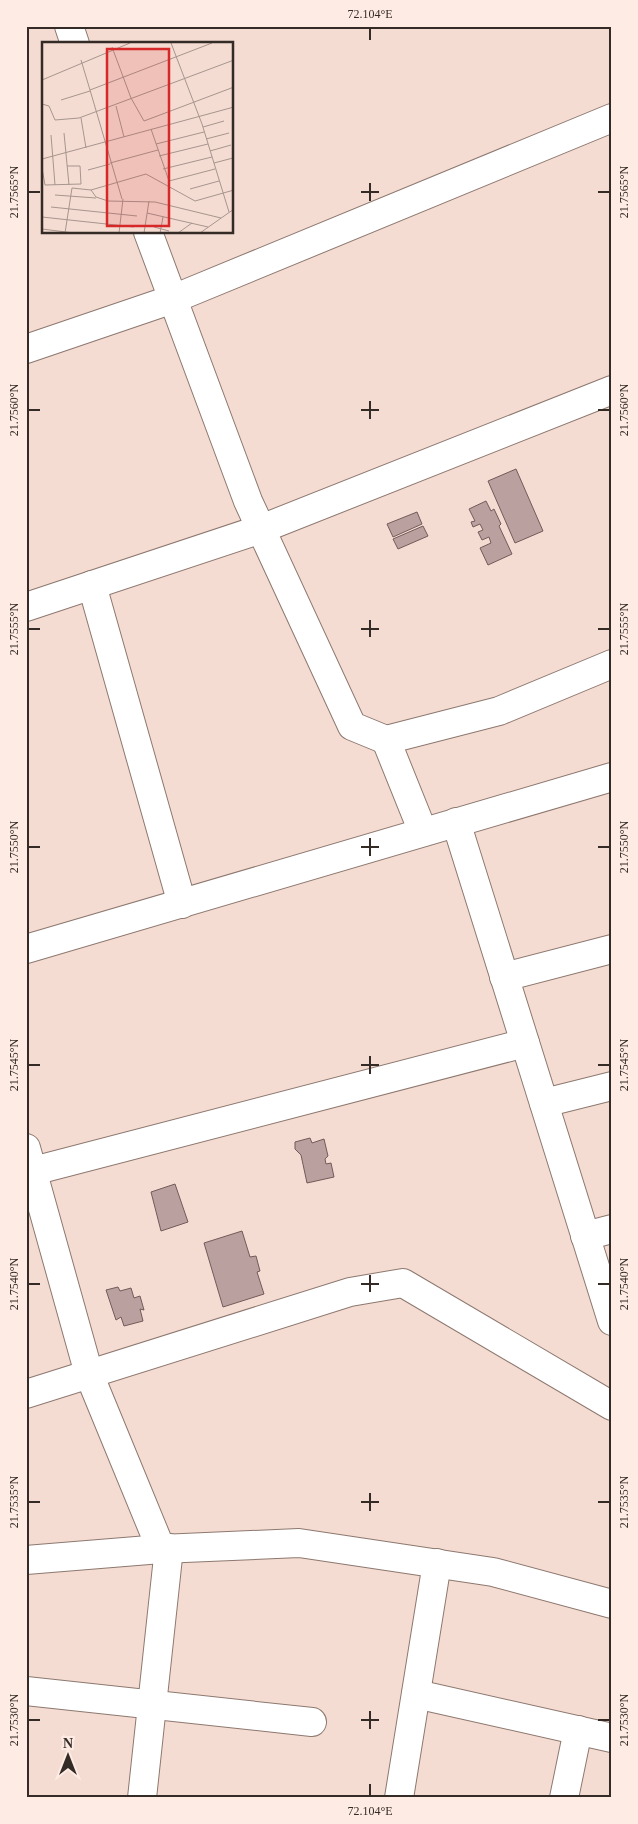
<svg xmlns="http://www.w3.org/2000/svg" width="638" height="1824" viewBox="0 0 638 1824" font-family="'Times New Roman',serif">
<rect width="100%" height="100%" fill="#f4dcd2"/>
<g fill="#baa1a0" stroke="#715b59">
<polygon points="516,469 543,531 515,543 488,481"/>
<polygon points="486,501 491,511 494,509 501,524 499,526 512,554 488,565 480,548 491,543 489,537 482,540 478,532 483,530 480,524 473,527 471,522 475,521 469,509"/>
<polygon points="417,512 422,524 393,537 387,524"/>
<polygon points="423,526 428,536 398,549 393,539"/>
<polygon points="310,1138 312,1143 324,1139 328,1156 325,1159 326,1164 331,1163 334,1177 307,1183 301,1155 295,1149 295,1142"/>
<polygon points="175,1184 188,1222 161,1231 151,1192"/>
<polygon points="242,1231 250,1257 256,1256 260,1271 257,1272 264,1294 223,1307 204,1243"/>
<polygon points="118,1287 120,1291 131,1288 134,1298 140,1296 144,1310 140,1309 143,1321 124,1326 121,1317 116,1320 106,1290"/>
</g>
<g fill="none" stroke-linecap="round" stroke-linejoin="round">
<defs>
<g id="minor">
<polyline points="69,26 75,44"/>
<polyline points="148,232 248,501 352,726 386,740 499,711 612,664"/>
<polyline points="26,349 173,299 612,118"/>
<polyline points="92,585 182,904"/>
<polyline points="26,607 261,529 612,390"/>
<polyline points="386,740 423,832"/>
<polyline points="456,822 612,1321"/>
<polyline points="26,949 612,777"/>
<polyline points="504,977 612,949"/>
<polyline points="544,1103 612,1086"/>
<polyline points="26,1148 89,1374 161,1549"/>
<polyline points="33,1171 525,1043"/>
<polyline points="585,1236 612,1229"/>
<polyline points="26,1394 350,1292 403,1283 612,1406"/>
<polyline points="26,1560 161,1549 299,1543 493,1572 612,1604"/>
<polyline points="26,1691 312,1722"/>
<polyline points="416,1694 612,1738"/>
<polyline points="142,1798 169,1548"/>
<polyline points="399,1798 437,1563"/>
<polyline points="564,1798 578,1730"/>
</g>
</defs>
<use href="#minor" stroke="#8d786f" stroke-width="30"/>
<use href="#minor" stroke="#fff" stroke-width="28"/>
</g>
<path fill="none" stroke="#342b27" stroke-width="2" d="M370,28V40M370,183V201M28,192H40M361,192H379M598,192H610M370,401V419M28,410H40M361,410H379M598,410H610M370,620V637M28,629H40M361,629H379M598,629H610M370,838V856M28,847H40M361,847H379M598,847H610M370,1056V1074M28,1065H40M361,1065H379M598,1065H610M370,1275V1292M28,1284H40M361,1284H379M598,1284H610M370,1493V1511M28,1502H40M361,1502H379M598,1502H610M370,1711V1729M28,1720H40M361,1720H379M598,1720H610M370,1784V1796"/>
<g transform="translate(42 42)">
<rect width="191" height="191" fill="#f4dcd2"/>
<path fill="none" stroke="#a7958e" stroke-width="1" d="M129,1L160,82L187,170M70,5L89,56L102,79L192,45M39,18L48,48M0,38L88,1M19,58L48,49M0,62L7,64L13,78L37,76L192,18M74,64L82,95M39,76L44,106M161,85L182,79M109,87L127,139L173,127M22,91L27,143M9,93L13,143M164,97L187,91M114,102L162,90M168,109L189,103M117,114L166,102M0,117L192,65M68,121L116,108M172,121L191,116M0,126L3,143L39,142L38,124H25M121,127L170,115M46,128L68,122M148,147L177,139M49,148L54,155L66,159L113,160L179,176M13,153L54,156M80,157L48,48L170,1M9,165L95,174M105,171L166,185M0,175L92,185M112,185L127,189M0,187L32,191M23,191L30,146L49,148L104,132L153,159L192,148M77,191L81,157M102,191L107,159M118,191L121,175M136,191L150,181M158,191L192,167"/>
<path fill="#d62828" fill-opacity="0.15" stroke="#d62828" stroke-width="2.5" d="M65,7H127V184H65Z"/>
<rect width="191" height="191" fill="none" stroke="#342b27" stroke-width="2.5"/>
</g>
<rect width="638" height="1824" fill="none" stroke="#feebe3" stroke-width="55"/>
<g transform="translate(68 1756)" stroke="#feebe3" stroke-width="4" paint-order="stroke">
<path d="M0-4L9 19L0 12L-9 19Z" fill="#342b27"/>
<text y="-8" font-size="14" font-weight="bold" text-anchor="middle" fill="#342b27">N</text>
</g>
<rect x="28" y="28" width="582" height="1768" fill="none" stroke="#342b27" stroke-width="2"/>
<g font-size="12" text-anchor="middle" fill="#342b27">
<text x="370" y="18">72.104°E</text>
<text transform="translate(14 192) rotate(-90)" y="4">21.7565°N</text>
<text transform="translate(624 192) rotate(-90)" y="4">21.7565°N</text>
<text transform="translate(14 410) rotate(-90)" y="4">21.7560°N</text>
<text transform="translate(624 410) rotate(-90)" y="4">21.7560°N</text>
<text transform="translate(14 629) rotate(-90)" y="4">21.7555°N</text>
<text transform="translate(624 629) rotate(-90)" y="4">21.7555°N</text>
<text transform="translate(14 847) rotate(-90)" y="4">21.7550°N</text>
<text transform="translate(624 847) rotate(-90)" y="4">21.7550°N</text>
<text transform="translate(14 1065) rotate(-90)" y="4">21.7545°N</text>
<text transform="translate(624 1065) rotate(-90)" y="4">21.7545°N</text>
<text transform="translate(14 1284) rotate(-90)" y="4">21.7540°N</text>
<text transform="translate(624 1284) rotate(-90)" y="4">21.7540°N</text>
<text transform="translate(14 1502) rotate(-90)" y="4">21.7535°N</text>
<text transform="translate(624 1502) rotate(-90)" y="4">21.7535°N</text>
<text transform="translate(14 1720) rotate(-90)" y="4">21.7530°N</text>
<text transform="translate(624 1720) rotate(-90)" y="4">21.7530°N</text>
<text x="370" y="1815">72.104°E</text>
</g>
</svg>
